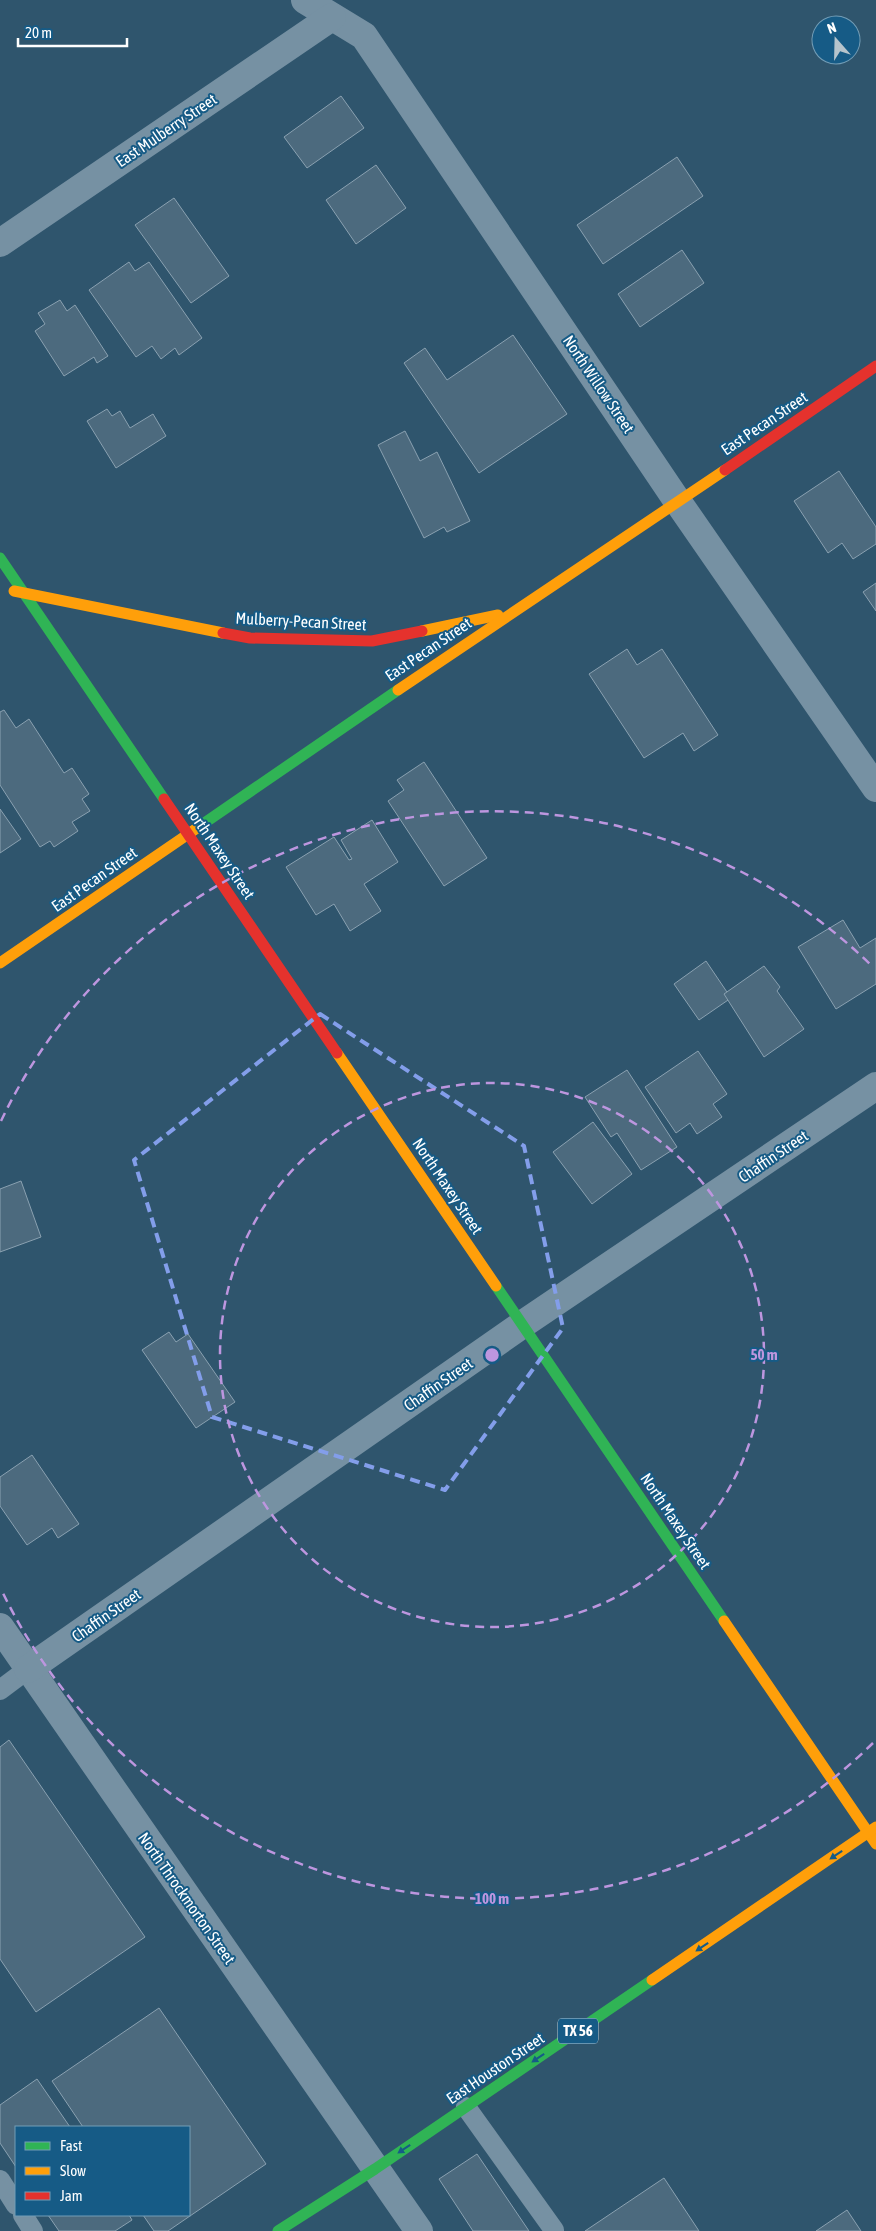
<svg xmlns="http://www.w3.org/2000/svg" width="876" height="2231" viewBox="0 0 876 2231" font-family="'Asap Condensed',sans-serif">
<rect width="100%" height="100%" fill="#2f556d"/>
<g fill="#4c6a7e" stroke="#8aa1b1">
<polygon points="341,96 364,128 307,168 284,137"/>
<polygon points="677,157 703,196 603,264 577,225"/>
<polygon points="376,165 406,208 356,244 326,200"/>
<polygon points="174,198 229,276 191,303 135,225"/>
<polygon points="682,250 704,283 640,327 618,294"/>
<polygon points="129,262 135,271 149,262 202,338 179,355 175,348 161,359 152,346 136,357 89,290"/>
<polygon points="60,300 67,311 75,305 108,356 97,363 94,357 64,376 35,331 45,324 38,313"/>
<polygon points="513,335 567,414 479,473 404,363 425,348 447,380"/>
<polygon points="107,409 112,416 120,411 130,428 153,414 166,436 116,468 87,421"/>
<polygon points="405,431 420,461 437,452 470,521 447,532 444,527 424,538 378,445"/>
<polygon points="839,471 876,527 876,544 853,559 842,543 828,553 794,501"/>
<polygon points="876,583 876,611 863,592"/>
<polygon points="627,649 637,665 662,649 718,735 694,751 683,733 644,758 589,674"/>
<polygon points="4,710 16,728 29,719 64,773 72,768 89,794 82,799 90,811 72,822 78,831 54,847 50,841 40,847 0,785 0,712"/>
<polygon points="424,762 487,858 444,886 388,801 404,790 397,780"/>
<polygon points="0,809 21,839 0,853"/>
<polygon points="372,820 398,862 364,884 381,911 350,931 334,904 316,915 286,867 334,837 349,860 352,859 341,840"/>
<polygon points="843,920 860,948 876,938 876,984 836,1009 798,947"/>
<polygon points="706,961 731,998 699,1020 674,984"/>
<polygon points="764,966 780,987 777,991 804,1029 764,1057 724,994"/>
<polygon points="698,1051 727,1094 713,1104 722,1117 697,1134 690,1123 676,1133 645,1087"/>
<polygon points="627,1070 677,1147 641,1170 617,1133 611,1137 585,1097"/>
<polygon points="593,1122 632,1174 592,1204 553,1152"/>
<polygon points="21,1181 41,1237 0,1252 0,1189"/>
<polygon points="169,1332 176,1342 188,1334 235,1402 196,1428 142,1350"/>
<polygon points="32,1455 79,1524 58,1538 52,1528 27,1545 0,1506 0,1477"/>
<polygon points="9,1740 145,1937 36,2012 0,1959 0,1747"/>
<polygon points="159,2008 266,2164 168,2231 154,2231 143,2215 189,2215 189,2127 83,2127 52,2081"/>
<polygon points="37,2079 70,2127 16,2127 16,2167 0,2143 0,2105"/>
<polygon points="477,2154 529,2231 473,2231 439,2179"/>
<polygon points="664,2178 699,2231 585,2231"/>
<polygon points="847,2210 861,2231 816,2231"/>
<polygon points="48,2215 129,2215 132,2220 115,2231 59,2231"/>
</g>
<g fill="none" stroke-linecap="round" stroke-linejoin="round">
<g stroke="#7691a3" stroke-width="20">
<polyline points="0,1690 28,1669"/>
<polyline points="466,2107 554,2230"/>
<polyline points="0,2180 16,2205"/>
<polyline points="23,2215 33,2231"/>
</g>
<g stroke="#7691a3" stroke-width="28">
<polyline points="305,0 364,36 678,502 876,788"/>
<polyline points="0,243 332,17"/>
<polyline points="0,1627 419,2231"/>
<polyline points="28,1669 523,1324 876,1086"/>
</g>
<g stroke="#30b455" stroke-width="11">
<polyline points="0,558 164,799"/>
<polyline points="200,826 398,690"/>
<polyline points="496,1286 724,1621"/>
<polyline points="278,2231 375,2169 652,1980"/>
</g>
<g stroke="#ff9f0a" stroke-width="11">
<polyline points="14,591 223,633"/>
<polyline points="422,631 498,615"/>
<polyline points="398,690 725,470"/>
<polyline points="0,963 200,826"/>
<polyline points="337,1053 496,1286"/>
<polyline points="724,1621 876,1844"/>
<polyline points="652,1980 876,1827"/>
</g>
<g stroke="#e5322d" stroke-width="11">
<polyline points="725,470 876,366"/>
<polyline points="223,633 250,638 372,641 422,631"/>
<polyline points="164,799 337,1053"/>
</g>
</g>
<defs><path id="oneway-solid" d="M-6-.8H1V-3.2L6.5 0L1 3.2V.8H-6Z" transform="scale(1.25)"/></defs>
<g fill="#165b86">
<use href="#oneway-solid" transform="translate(836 1855) rotate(146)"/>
<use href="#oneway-solid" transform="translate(702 1947) rotate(146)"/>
<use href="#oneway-solid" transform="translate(538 2058) rotate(146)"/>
<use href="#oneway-solid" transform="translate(404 2149) rotate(146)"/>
</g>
<path fill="none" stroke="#839eea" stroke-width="4" stroke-dasharray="10 6" stroke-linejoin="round" d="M320,1014L524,1146L563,1328L445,1490L212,1417L134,1160Z"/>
<g fill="none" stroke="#bd96df" stroke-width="2.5" stroke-dasharray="9 6">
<circle cx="492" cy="1355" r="272"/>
<path d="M873 1743A544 544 0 0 1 1 1589M1 1121A544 544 0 0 1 873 967"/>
</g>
<g text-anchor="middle" stroke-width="4" stroke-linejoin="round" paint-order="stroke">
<rect fill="#165b86" stroke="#b9cedb" stroke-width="1" x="558" y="2018.5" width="40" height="25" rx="4"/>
<g font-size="15" font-weight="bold" fill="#fff">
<text x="578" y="2036">TX 56</text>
</g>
<g font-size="16" fill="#fff" stroke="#165b86">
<text transform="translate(166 130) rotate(-34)" y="6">East Mulberry Street</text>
<text transform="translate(599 384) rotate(56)" y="6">North Willow Street</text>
<text transform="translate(764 423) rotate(-34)" y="6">East Pecan Street</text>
<text transform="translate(301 621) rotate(3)" y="6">Mulberry-Pecan Street</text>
<text transform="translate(428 649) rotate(-34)" y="6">East Pecan Street</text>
<text transform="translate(220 851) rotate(56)" y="6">North Maxey Street</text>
<text transform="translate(94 879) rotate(-35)" y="6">East Pecan Street</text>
<text transform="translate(773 1156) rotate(-34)" y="6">Chaffin Street</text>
<text transform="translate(448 1186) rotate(56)" y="6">North Maxey Street</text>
<text transform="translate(438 1384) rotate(-35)" y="6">Chaffin Street</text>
<text transform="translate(676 1521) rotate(56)" y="6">North Maxey Street</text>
<text transform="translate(106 1615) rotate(-35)" y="6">Chaffin Street</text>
<text transform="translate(187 1898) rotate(55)" y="6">North Throckmorton Street</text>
<text transform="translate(495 2068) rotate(-34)" y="6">East Houston Street</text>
</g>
</g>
<circle cx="492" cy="1355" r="8" fill="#bd96df" stroke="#165b86" stroke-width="2.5"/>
<g font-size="15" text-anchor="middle" font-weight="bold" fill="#bd96df" stroke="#165b86" stroke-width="4" stroke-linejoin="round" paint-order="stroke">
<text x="764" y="1360">50 m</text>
<text x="492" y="1904">100 m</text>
</g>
<rect x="15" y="2126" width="175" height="90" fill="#165b86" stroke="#739db6"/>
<rect x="25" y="2142" width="25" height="8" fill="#30b455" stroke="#739db6"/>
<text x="60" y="2151" font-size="15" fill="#ffffff">Fast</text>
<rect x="25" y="2167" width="25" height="8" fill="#ff9f0a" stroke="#739db6"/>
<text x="60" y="2176" font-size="15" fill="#ffffff">Slow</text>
<rect x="25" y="2192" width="25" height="8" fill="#e5322d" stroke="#739db6"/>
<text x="60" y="2201" font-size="15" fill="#ffffff">Jam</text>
<g transform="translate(836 40) rotate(340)"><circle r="24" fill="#165b86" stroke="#739db6"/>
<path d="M0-4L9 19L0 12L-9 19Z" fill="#b6c4cc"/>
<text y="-8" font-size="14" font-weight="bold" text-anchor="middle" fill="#ffffff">N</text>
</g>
<path d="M18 38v8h109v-8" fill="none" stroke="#ffffff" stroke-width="2.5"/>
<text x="25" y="38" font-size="15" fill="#ffffff" stroke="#165b86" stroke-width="4" paint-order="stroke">20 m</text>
</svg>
